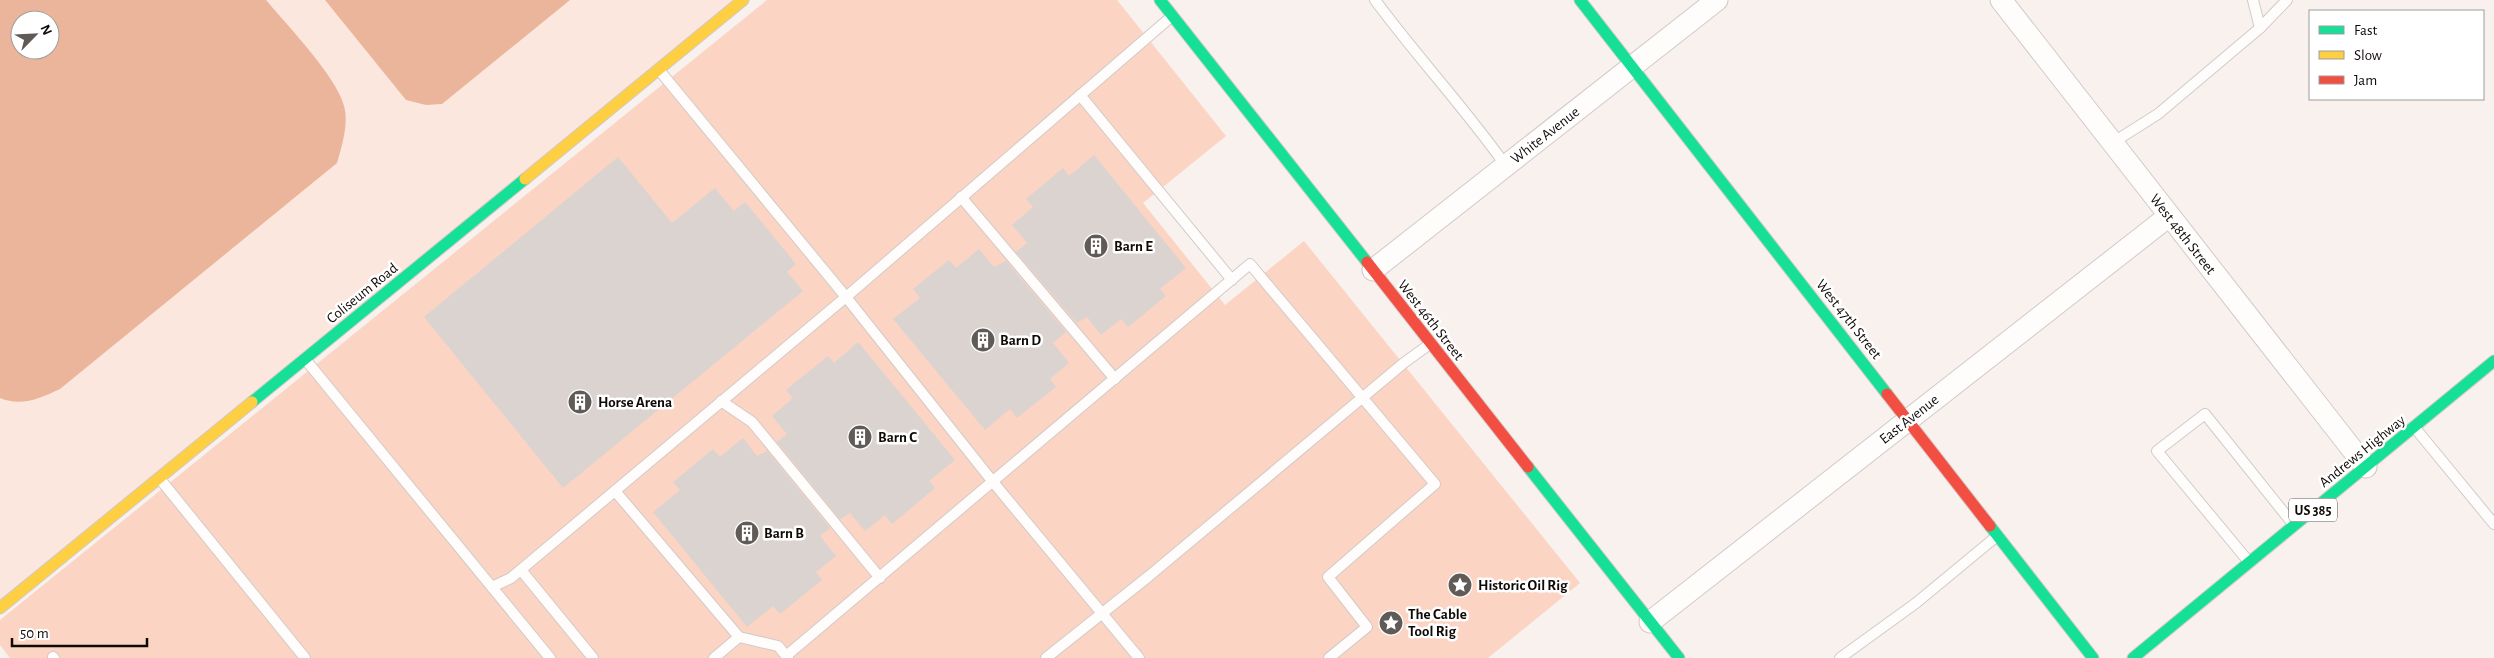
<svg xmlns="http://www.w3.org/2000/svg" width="2494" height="658" viewBox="0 0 2494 658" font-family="'Alegreya Sans',sans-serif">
<rect width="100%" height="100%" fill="#f8f1ee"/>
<path fill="#fbe7de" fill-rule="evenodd" d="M0,0H745L0,608ZM20,20H50V50H20Z"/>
<polygon fill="#fbd4c3" points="767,0 1117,0 1226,136 1143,203 1225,305 1304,241 1580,583 1488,658 10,658 0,645 0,620"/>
<g fill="#ebb59b" fill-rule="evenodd">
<path d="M0,0H266C286,24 338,78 344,106C349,123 342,146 337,163L60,389C41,398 21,407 0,398ZM20,20H50V50H20Z"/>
<polygon points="325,0 570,0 442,104 426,105 406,100"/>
</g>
<g fill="#dbd3d0">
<polygon points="1094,155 1186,268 1160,289 1166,296 1128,327 1121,319 1101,335 1087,317 1077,323 1016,252 1027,243 1012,225 1033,207 1026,199 1063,168 1069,176"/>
<polygon points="618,157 672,223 715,188 734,211 745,202 796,264 787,272 803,291 563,488 424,317"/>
<polygon points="979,249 994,267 1006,261 1066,332 1053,343 1069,363 1050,379 1056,387 1017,418 1010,409 985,430 893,319 920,298 913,289 949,260 956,268"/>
<polygon points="858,342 955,460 929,481 935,488 892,524 885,515 865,531 850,513 840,519 777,442 787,434 772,416 793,398 786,390 828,356 834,363"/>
<polygon points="743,438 757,456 767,451 830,528 820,536 836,556 816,572 822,580 780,614 773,606 747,627 653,512 680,490 673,482 713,449 720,457"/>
</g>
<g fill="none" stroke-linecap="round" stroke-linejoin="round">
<defs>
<g id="lane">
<path d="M1375,0C1417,57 1465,108 1506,166"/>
<polyline points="2253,0 2260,28"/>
<polyline points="659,70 846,297 1171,17"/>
<polyline points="1080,95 1232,280"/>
<polyline points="2112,143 2158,114 2260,28 2287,0"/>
<polyline points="961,197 1115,379"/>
<polyline points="305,359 550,658"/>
<polyline points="721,401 752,422 880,578"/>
<polyline points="2415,428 2494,524"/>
<polyline points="160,479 305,658"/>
<polyline points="615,491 739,637 778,646 788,658"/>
<polyline points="2249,562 2157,451 2205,414 2293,524"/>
<polyline points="521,570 593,658"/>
<polyline points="492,587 511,578 846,297 993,482 1139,658"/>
<polyline points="786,656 1250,264 1435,484 1328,577 1367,627 1329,658"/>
<polyline points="53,657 54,658"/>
<polyline points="714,658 739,637"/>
<polyline points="1046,658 1149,576 1405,362 1430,344"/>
<polyline points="1840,658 1916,603 1997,536"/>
</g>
<g id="street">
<polyline points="2001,0 2366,467"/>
<polyline points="1373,270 1717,0"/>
<polyline points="1650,622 2169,216"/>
</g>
<g id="fast">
<polyline points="1160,0 1367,262"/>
<polyline points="1580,0 1887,394"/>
<polyline points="252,402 525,179"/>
<polyline points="1528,467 1679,658"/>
<polyline points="1990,526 2093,658"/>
<polyline points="2133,658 2494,361"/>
</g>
<g id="slow">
<polyline points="525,179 743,0"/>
<polyline points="0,608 252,402"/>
</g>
<g id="jam">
<polyline points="1367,262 1528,467"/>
<polyline points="1887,394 1990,526"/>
</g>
</defs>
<use href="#lane" stroke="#d2cac8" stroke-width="12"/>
<use href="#street" stroke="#d2cac8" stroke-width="23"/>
<use href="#fast" stroke="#d2cac8" stroke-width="13"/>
<use href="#slow" stroke="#d2cac8" stroke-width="13"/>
<use href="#jam" stroke="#d2cac8" stroke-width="13"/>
<use href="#lane" stroke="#fefdfc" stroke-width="10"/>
<use href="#street" stroke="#fefdfc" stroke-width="21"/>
<use href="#fast" stroke="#16e098" stroke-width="11"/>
<use href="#slow" stroke="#ffcf43" stroke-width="11"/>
<use href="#jam" stroke="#f24e42" stroke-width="11"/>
</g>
<defs>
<symbol id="building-disc" viewBox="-11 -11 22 22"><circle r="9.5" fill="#615b58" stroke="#fff"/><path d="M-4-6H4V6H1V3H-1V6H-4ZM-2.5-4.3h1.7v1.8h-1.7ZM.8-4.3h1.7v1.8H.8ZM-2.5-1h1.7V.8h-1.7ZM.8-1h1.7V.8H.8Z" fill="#fff"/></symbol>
<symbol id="sight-disc" viewBox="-11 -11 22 22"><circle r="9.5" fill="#615b58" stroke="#fff"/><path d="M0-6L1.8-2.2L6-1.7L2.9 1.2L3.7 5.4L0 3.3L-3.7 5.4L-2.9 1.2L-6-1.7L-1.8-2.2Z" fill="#fff"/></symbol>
</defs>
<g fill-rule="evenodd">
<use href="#building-disc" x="1082" y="232" width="28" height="28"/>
<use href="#building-disc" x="969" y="326" width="28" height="28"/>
<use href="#building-disc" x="566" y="388" width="28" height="28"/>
<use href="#building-disc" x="846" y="423" width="28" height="28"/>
<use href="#building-disc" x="733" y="519" width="28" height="28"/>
<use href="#sight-disc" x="1446" y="571" width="28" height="28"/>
<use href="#sight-disc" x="1377" y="609" width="28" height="28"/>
</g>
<g text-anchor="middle" stroke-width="5" stroke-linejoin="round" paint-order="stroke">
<rect fill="#fff" stroke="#585451" stroke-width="1" x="2289" y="498.5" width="48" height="23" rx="4"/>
<g font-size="14" font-weight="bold" fill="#100a07">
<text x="2313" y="515">US 385</text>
</g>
<g font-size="15" fill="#100a07" stroke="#fff">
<text transform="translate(1545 135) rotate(-38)" y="5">White Avenue</text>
<text transform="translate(2183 234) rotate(52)" y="5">West 48th Street</text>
<text transform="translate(362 293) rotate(-39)" y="5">Coliseum Road</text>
<text transform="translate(1849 319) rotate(52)" y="5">West 47th Street</text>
<text transform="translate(1431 320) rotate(52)" y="5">West 46th Street</text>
<text transform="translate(1909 419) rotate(-38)" y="5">East Avenue</text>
<text transform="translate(2362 451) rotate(-39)" y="5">Andrews Highway</text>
</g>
<g font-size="15" font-weight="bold" fill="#100a07" stroke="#fff" text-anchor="start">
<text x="1114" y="251">Barn E</text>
<text x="1000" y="345">Barn D</text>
<text x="598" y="407">Horse Arena</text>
<text x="878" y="442">Barn C</text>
<text x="764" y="538">Barn B</text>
<text x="1478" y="590">Historic Oil Rig</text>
<text x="1408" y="619">The Cable<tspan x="1408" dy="17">Tool Rig</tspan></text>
</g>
</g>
<rect x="2309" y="10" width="175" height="90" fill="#ffffff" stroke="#9f9d9c"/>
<rect x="2319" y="26" width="25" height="8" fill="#16e098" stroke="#9f9d9c"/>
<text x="2354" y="35" font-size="15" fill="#100a07">Fast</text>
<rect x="2319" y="51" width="25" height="8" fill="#ffcf43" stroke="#9f9d9c"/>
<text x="2354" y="60" font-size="15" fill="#100a07">Slow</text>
<rect x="2319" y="76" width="25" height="8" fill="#f24e42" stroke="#9f9d9c"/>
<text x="2354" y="85" font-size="15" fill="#100a07">Jam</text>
<g transform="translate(35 35) rotate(66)"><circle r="24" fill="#ffffff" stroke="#9f9d9c"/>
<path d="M0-4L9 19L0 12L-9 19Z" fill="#615b58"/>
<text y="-8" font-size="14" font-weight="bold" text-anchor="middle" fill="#100a07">N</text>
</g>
<path d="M12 638v8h135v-8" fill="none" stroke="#100a07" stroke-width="2.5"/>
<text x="20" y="638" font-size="15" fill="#100a07" stroke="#ffffff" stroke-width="4" paint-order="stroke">50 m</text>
</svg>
